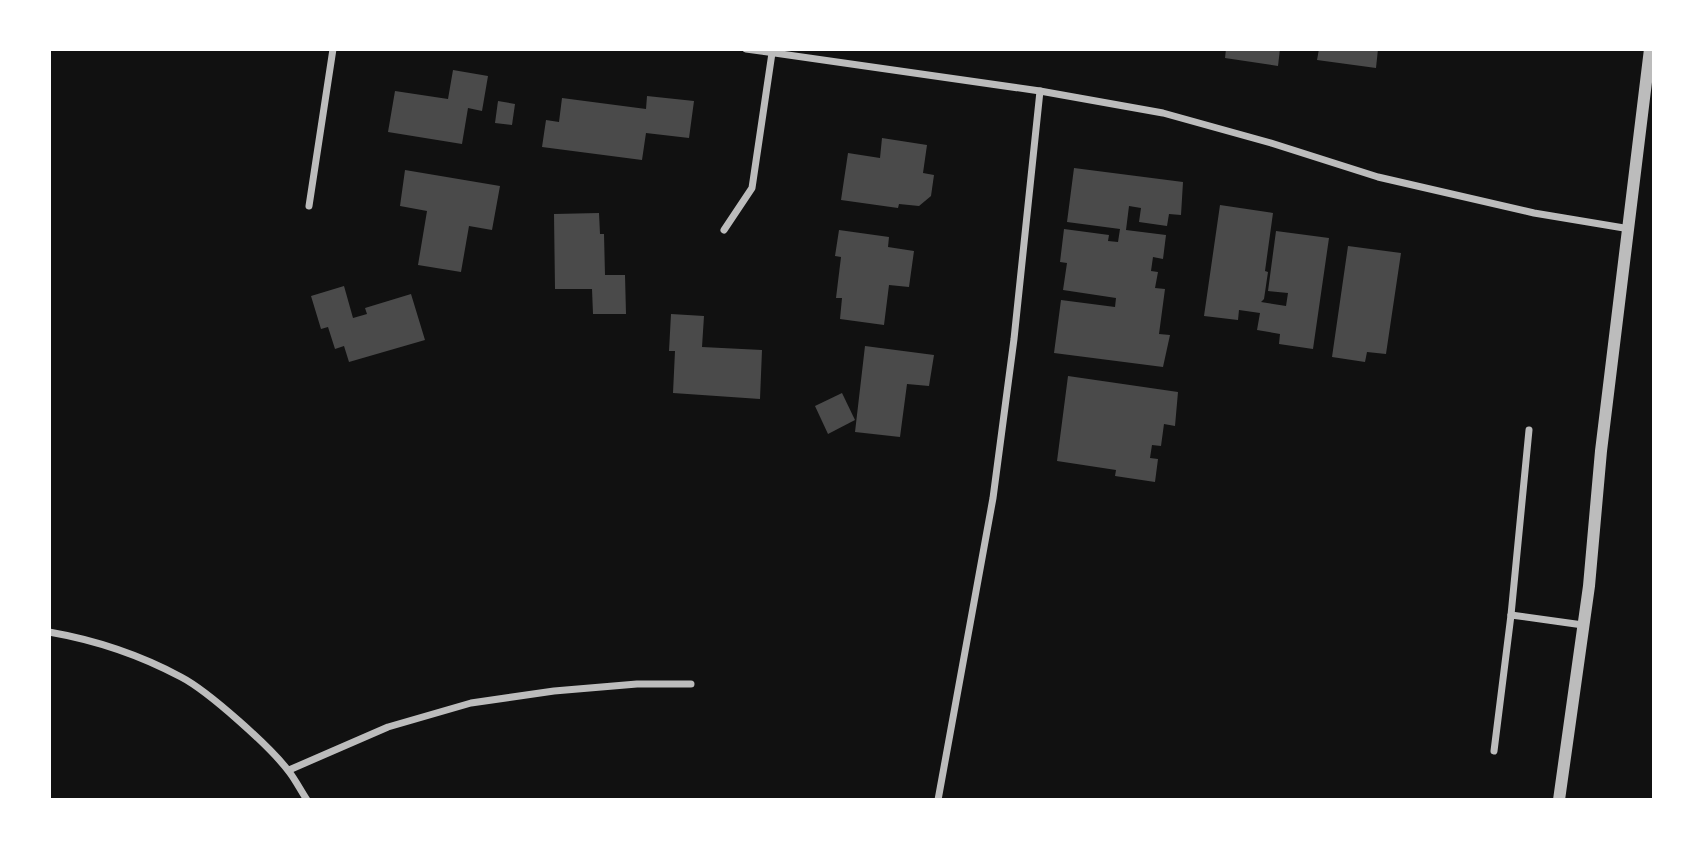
<svg xmlns="http://www.w3.org/2000/svg" width="1703" height="849" viewBox="0 0 1703 849" font-family="Quicksand,sans-serif">
<rect width="100%" height="100%" fill="#111"/>
<g fill="#4a4a4a">
<polygon points="1226,49 1280,49 1278,66 1225,58"/>
<polygon points="1319,49 1378,49 1376,68 1317,60"/>
<polygon points="453,70 488,76 482,111 468,108 462,144 388,132 395,91 448,99"/>
<polygon points="647,96 694,101 689,138 646,133 642,160 542,147 546,120 559,122 562,98 646,109"/>
<polygon points="498,101 515,104 512,125 495,123"/>
<polygon points="882,138 927,145 923,173 934,175 931,196 919,206 899,204 898,208 841,200 848,153 880,158"/>
<polygon points="1074,168 1183,182 1181,215 1169,214 1167,226 1139,222 1141,208 1129,206 1126,230 1166,235 1163,259 1153,257 1151,271 1158,272 1155,288 1165,289 1159,334 1170,335 1163,367 1054,353 1061,300 1115,307 1116,298 1063,290 1067,263 1060,262 1064,229 1109,235 1108,241 1118,242 1120,229 1067,222"/>
<polygon points="405,170 500,186 492,230 469,226 461,272 418,265 427,211 400,206"/>
<polygon points="1220,205 1273,213 1265,271 1268,272 1264,299 1261,302 1286,306 1288,293 1268,291 1276,231 1329,238 1313,349 1279,344 1280,334 1257,330 1260,313 1239,310 1238,320 1204,316"/>
<polygon points="599,213 600,234 604,234 605,275 625,275 626,314 593,314 592,289 555,289 554,214"/>
<polygon points="839,230 889,237 888,247 914,251 909,287 889,285 884,325 840,319 842,298 836,298 841,257 835,256"/>
<polygon points="1348,246 1401,253 1386,354 1367,352 1365,362 1332,357"/>
<polygon points="344,286 353,318 367,314 365,308 411,294 425,340 349,362 344,346 335,349 328,327 321,329 311,296"/>
<polygon points="671,314 704,316 702,347 762,350 760,399 673,393 675,351 669,351"/>
<polygon points="865,346 934,355 929,386 907,384 900,437 855,432"/>
<polygon points="1068,376 1178,392 1175,426 1164,424 1161,446 1152,445 1150,458 1158,459 1155,482 1115,476 1116,470 1057,461"/>
<polygon points="842,393 855,420 828,434 815,406"/>
</g>
<g fill="none" stroke-linecap="round" stroke-linejoin="round">
<g stroke="#bcbcbc" stroke-width="7">
<polyline points="746,49 1040,91 1163,113 1271,143 1378,177 1534,213 1630,229"/>
<polyline points="309,206 333,49"/>
<polyline points="724,230 752,188 772,53"/>
<polyline points="1511,615 1583,625"/>
<path d="M49,632C95,640 140,655 181,677C208,691 272,748 290,773C296,781 301,791 307,800"/>
<polyline points="1494,751 1511,615 1529,430"/>
<polyline points="289,770 388,727 471,703 554,691 637,684 691,684"/>
<polyline points="938,800 993,498 1014,339 1040,91"/>
</g>
<polyline stroke="#bcbcbc" stroke-width="12" points="1559,800 1589,586 1601,451 1650,49"/>
</g>
<rect width="1703" height="849" fill="none" stroke="#ffffff" stroke-width="102"/>
</svg>
